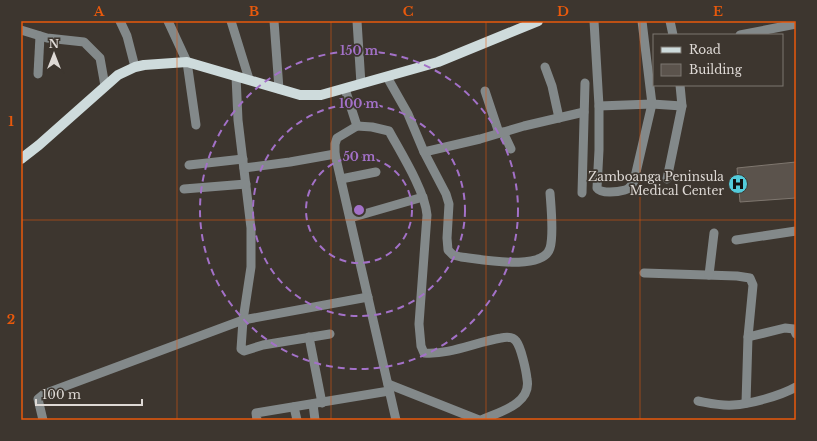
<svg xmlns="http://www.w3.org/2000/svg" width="817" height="441" viewBox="0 0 817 441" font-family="'Libre Baskerville',serif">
<rect width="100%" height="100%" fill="#3d362f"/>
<polygon fill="#5b534c" stroke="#7f776f" points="796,162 796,198 740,202 737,168"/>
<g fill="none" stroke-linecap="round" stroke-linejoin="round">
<g stroke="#83898a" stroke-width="9">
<polyline points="120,21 127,36 135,67"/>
<polyline points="168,21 187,62 196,125"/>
<polyline points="231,21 249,79"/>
<polyline points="274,21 279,89"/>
<polyline points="357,21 361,84"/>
<path d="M594,21L599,106V150L597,188C601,194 618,192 625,190C629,189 632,185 634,181L652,104L642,21"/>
<polyline points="670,21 673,35"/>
<polyline points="21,30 47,38 84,42 100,58 105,86"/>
<polyline points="740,35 796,24"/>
<polyline points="545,67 552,86 559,118"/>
<polyline points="38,74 40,36"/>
<polyline points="236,76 238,120 251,228 251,267 243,320 241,349 244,351 263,345 330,334"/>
<path d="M387,77L408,114L424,152L446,194L449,204L447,238L448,250L453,255L461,257C481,259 543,272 550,248C554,235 551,207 550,193"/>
<polyline points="345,89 357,126 337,138 335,144 335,154 396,420"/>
<polyline points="485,91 499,133"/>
<polyline points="599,106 652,104 682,106"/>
<path d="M357,126L372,127L389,131C401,153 425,191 427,215L419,324L421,346L424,353C450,355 476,342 501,338C506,337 513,337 516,341C521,347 526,370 527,379C532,404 499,412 481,420"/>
<polyline points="503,132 511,149"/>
<polyline points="424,152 480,139 524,126 584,112"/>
<polyline points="189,165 243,159"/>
<polyline points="244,168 290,162 335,154"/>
<polyline points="341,179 376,172"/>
<polyline points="667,179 682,106 680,85"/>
<polyline points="184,189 246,184"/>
<polyline points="582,193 585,83"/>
<polyline points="350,218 423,197"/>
<polyline points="736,240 796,231"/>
<polyline points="644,273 737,276 750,278 753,285 748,337 746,403"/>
<polyline points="709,275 714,233"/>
<polyline points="309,337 322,403"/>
<polyline points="748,337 785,328 794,329 796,334"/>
<polyline points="388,384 479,420"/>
<path d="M698,401C709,403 721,406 733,405C750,404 780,396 796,387"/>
<polyline points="313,404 315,420"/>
<polyline points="294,407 297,420"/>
<polyline points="43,420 38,399 44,394 243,320 368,297"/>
<polyline points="257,420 256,413 389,391"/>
</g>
<polyline stroke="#cedbdc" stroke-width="10" points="21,159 39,145 118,75 135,67 144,65 187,62 300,95 321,95 438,62 538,21"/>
</g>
<path fill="none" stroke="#e8590c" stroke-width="1" stroke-opacity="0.55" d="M177,21V420M331,21V420M486,21V420M640,21V420M21,220H796"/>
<g fill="none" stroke="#a371c8" stroke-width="2" stroke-dasharray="7 5">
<circle cx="359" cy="210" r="53"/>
<circle cx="359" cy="210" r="106"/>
<circle cx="359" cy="210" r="159"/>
</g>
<defs>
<symbol id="hospital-disc" viewBox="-11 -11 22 22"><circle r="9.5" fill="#53cbdb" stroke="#3d362f"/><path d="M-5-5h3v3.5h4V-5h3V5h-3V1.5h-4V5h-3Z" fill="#111"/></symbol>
</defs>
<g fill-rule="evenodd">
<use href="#hospital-disc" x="727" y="173" width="22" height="22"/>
</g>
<g text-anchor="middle" stroke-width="3.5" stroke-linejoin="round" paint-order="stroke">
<g font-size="12" fill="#ded9d5" stroke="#3d362f" text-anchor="end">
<text x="724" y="181">Zamboanga Peninsula<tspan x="724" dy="14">Medical Center</tspan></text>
</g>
</g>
<circle cx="359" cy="210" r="6" fill="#a371c8" stroke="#3d362f" stroke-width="2"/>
<g font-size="12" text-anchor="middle" font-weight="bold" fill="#a371c8" stroke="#3d362f" stroke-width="3.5" stroke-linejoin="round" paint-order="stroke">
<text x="359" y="55">150 m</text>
<text x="359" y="108">100 m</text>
<text x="359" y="161">50 m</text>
</g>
<rect width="817" height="441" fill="none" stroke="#3d362f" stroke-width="44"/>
<rect x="653" y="34" width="130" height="52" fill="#3d362f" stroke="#7d7771"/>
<rect x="661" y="47" width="20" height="6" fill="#cedbdc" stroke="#7d7771"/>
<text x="689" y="54" font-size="12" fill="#ded9d5">Road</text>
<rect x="661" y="64" width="20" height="12" fill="#5b534c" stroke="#7d7771"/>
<text x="689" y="74" font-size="12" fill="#ded9d5">Building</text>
<g transform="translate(54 54)" stroke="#3d362f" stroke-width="3" paint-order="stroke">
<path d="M0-3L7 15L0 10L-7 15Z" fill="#ded9d5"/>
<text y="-6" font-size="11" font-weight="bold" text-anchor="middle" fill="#ded9d5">N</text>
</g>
<path d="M36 399v6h106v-6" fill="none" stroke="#ded9d5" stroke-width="2"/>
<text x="42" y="399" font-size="12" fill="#ded9d5" stroke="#3d362f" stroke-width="3" paint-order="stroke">100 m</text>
<rect x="22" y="22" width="773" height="397" fill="none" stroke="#e8590c" stroke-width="1.5"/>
<g font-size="13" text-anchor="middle" font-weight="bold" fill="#e8590c">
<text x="99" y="16">A</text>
<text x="254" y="16">B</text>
<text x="408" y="16">C</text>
<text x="563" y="16">D</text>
<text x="718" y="16">E</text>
<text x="11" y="126">1</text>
<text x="11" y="324">2</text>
</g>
</svg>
